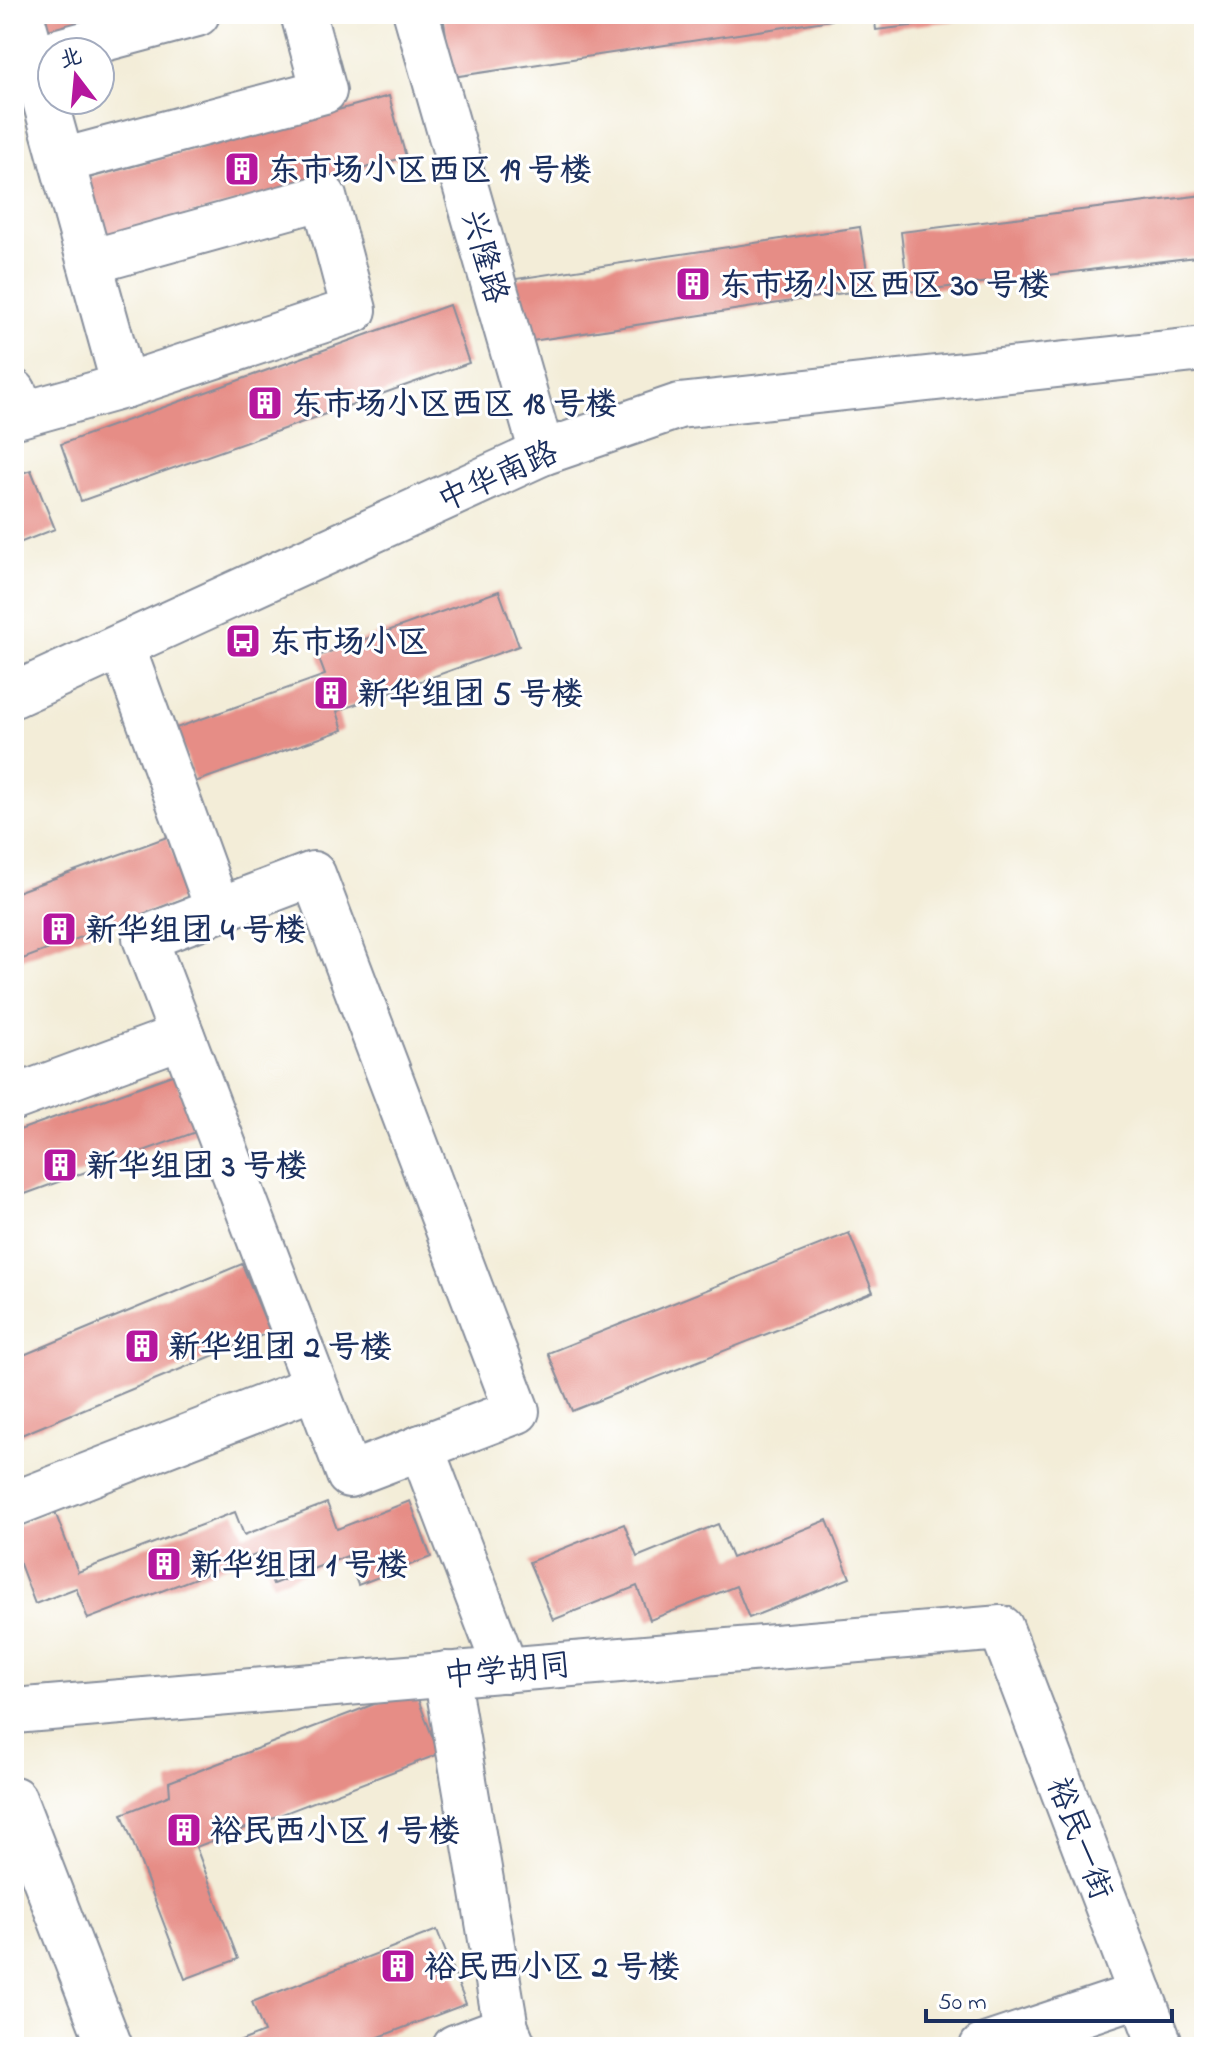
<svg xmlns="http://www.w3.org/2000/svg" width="1218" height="2061" viewBox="0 0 1218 2061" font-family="'Indie Flower','LXGW WenKai TC',sans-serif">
<rect width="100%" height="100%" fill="#fff"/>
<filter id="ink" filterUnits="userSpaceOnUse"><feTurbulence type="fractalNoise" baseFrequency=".0125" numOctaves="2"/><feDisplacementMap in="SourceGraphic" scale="16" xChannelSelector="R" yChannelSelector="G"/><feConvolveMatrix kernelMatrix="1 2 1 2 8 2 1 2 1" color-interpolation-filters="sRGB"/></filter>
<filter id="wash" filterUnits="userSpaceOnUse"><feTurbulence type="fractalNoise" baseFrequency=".006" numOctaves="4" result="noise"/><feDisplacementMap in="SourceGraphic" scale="32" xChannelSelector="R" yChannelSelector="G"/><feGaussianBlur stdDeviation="1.8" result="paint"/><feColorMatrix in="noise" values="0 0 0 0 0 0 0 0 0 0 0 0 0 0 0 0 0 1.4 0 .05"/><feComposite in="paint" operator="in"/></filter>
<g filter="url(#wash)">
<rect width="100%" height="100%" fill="#f3edd8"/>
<g id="blocks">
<g fill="#e68d86">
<polygon points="33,14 113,14 39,35"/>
<polygon points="451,14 831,14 832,20 452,77 443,15"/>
<polygon points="874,14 998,14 998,16 876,30"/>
<polygon points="389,96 406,157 95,241 78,181"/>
<polygon points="1204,195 1204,256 908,292 901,232"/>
<polygon points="860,227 870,289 525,342 516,279"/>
<polygon points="449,305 469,363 81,501 61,444"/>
<polygon points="31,470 55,529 14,545 14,476"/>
<polygon points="499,591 519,646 337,711 343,730 195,782 176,728 325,675 318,656"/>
<polygon points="167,837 189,897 17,961 22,973 14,976 14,893"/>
<polygon points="175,1074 196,1132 14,1198 14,1132"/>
<polygon points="849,1233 873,1292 572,1411 548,1353"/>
<polygon points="242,1264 270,1332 14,1438 14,1359"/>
<polygon points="410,1501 431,1557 358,1585 347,1556 273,1584 261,1553 88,1619 76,1588 35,1604 14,1548 14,1527 55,1512 78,1572 235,1512 244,1535 327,1503 337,1529"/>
<polygon points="827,1520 850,1578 749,1618 736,1586 650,1620 637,1586 553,1620 529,1562 624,1524 637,1557 718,1524 732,1558"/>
<polygon points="414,1689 439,1754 196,1847 238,1959 185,1979 122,1814 170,1795 169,1782"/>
<polygon points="437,1930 466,2004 353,2047 226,2047 264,2032 252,2002"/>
</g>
</g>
</g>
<g filter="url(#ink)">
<use href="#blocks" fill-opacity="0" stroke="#878e9b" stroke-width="2"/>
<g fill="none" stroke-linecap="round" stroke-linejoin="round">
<defs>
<g id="minor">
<polyline points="416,14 542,453"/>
<polyline points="55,52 197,14"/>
<polyline points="62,161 324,91 303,14"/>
<polyline points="90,262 324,197 354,310 124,386"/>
<polyline points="14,392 20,415 124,386 21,14"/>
<polyline points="122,646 218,910"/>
<polygon points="313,874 517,1411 349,1475 145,938"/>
<polyline points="14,1098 182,1036"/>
<polyline points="421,1447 506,1670"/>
<polyline points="14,1504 315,1387"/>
<polyline points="446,1674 506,2028 514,2047"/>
<polyline points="14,1711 1001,1628 1161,2047"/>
<polyline points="455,2047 506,2028"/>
<polyline points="982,2047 1141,1994"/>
</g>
<g id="major">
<polyline points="14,695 542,453 679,406 1204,349"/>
<polyline points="14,1799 110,2047"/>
</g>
</defs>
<use href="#minor" stroke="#878e9b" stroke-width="48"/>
<use href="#major" stroke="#878e9b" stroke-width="48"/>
<use href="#minor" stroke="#fff" stroke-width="44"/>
<use href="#major" stroke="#fff" stroke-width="44"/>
</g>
</g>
<defs>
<symbol id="building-square" viewBox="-11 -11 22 22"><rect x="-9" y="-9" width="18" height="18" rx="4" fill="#b5179e" stroke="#fff"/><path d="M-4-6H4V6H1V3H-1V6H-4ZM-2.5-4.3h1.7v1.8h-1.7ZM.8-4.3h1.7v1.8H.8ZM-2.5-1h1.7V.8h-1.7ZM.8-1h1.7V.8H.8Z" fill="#fff"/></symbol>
<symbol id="bus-square" viewBox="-11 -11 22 22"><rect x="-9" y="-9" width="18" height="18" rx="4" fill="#b5179e" stroke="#fff"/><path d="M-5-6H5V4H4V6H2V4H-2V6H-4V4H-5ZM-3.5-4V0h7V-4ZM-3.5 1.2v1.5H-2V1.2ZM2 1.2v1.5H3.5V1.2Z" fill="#fff"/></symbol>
</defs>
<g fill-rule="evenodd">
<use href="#building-square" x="222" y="149" width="40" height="40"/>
<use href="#building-square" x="673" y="264" width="40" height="40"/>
<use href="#building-square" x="245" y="383" width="40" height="40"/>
<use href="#bus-square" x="223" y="621" width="40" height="40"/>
<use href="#building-square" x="311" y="673" width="40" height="40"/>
<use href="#building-square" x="39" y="909" width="40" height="40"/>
<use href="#building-square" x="40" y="1145" width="40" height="40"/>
<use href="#building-square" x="122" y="1326" width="40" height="40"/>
<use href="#building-square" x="144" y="1544" width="40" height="40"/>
<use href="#building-square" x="164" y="1810" width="40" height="40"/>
<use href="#building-square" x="378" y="1946" width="40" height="40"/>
</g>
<g text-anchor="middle" stroke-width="6" stroke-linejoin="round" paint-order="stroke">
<g font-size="32" font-weight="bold" fill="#1b2f5e" stroke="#fff" text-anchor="start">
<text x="268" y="180">东市场小区西区 19 号楼</text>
<text x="719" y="295">东市场小区西区 30 号楼</text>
<text x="291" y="414">东市场小区西区 18 号楼</text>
<text x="269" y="652">东市场小区</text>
<text x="357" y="704">新华组团 5 号楼</text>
<text x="85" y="940">新华组团 4 号楼</text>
<text x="86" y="1176">新华组团 3 号楼</text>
<text x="168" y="1357">新华组团 2 号楼</text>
<text x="190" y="1575">新华组团 1 号楼</text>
<text x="210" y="1841">裕民西小区 1 号楼</text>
<text x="424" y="1977">裕民西小区 2 号楼</text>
</g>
<g font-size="32" fill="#1b2f5e" stroke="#fff">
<text transform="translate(486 256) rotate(74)" y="11">兴隆路</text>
<text transform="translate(497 475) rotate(-24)" y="11">中华南路</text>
<text transform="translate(507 1669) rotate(-5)" y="11">中学胡同</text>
<text transform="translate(1081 1838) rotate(69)" y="11">裕民一街</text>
</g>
</g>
<rect width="1218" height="2061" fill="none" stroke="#fff" stroke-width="48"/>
<g transform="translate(76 76) rotate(344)"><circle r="38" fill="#ffffff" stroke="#a4acbf" stroke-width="2"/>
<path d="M0-6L14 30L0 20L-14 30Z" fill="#b5179e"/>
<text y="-12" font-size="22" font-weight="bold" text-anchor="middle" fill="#1b2f5e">北</text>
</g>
<path d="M926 2009v12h246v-12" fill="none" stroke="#1b2f5e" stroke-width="4"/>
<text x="938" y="2009" font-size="24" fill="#1b2f5e" stroke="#ffffff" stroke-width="6" paint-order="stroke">50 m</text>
</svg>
